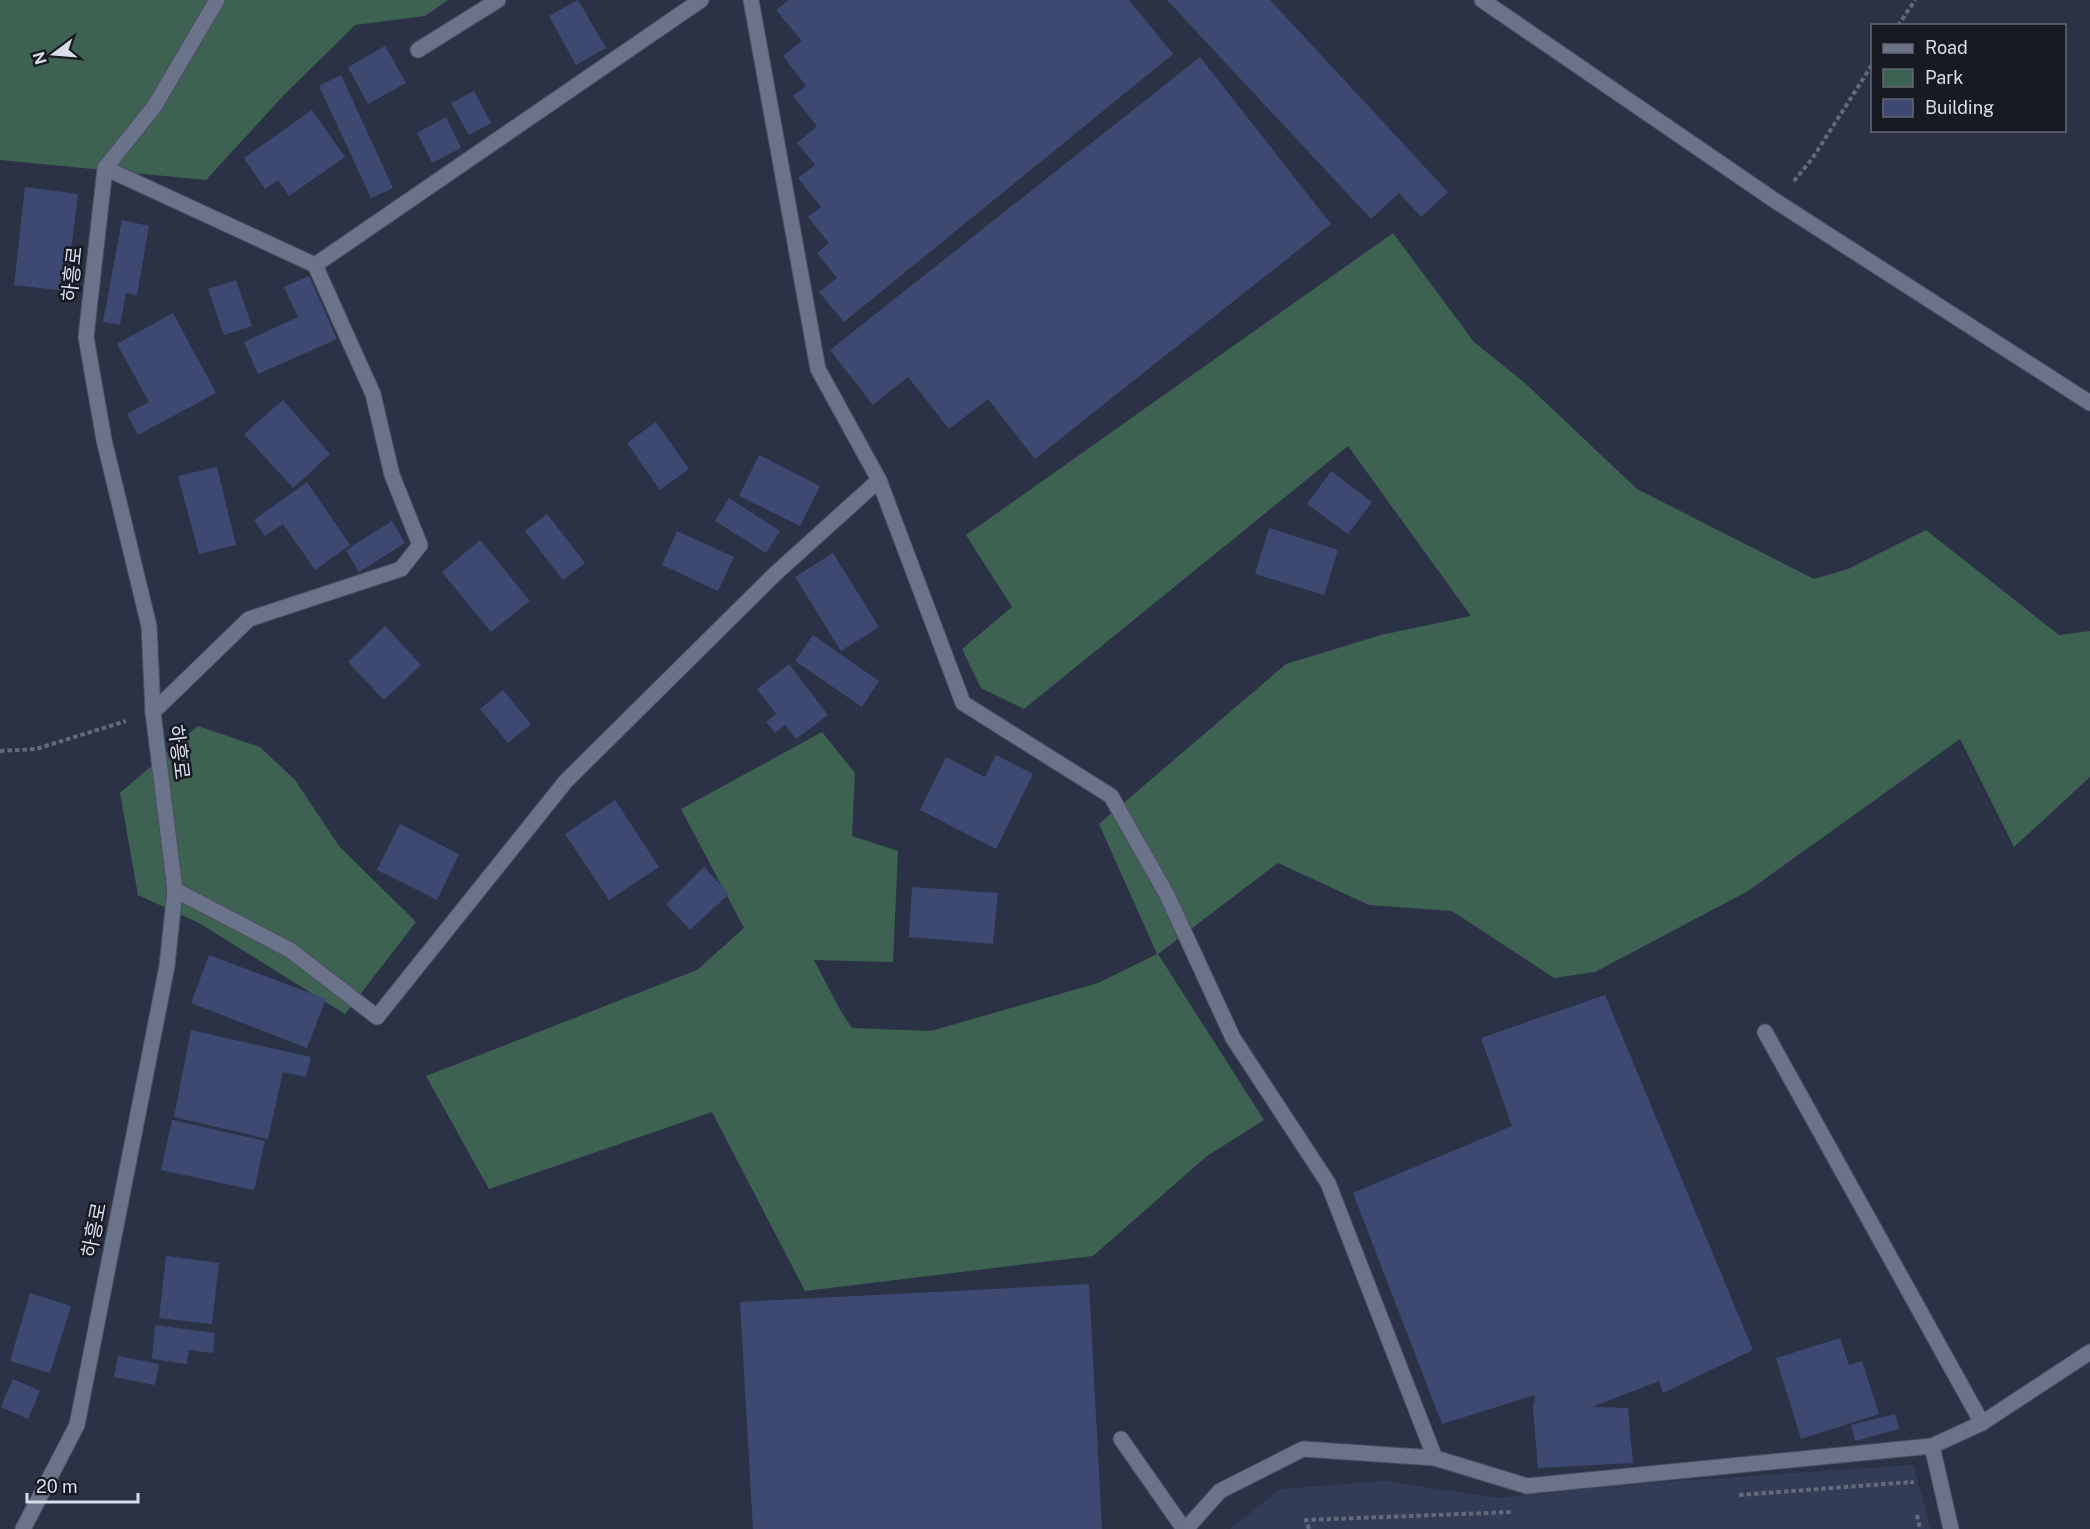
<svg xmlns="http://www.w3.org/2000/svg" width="2090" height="1529" viewBox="0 0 2090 1529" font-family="'Public Sans','Noto Sans KR',sans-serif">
<rect width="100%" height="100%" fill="#2b3246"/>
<polygon fill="#333c56" points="1913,1465 1931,1529 1230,1529 1280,1489 1386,1481 1497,1498 1659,1482"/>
<g fill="#3d6251">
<polygon points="0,0 448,0 425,16 355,25 283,96 206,180 0,160"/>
<polygon points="1393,233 1474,342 1526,384 1637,489 1814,579 1848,569 1926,530 2059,635 2090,631 2090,777 2014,847 1960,739 1748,891 1595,972 1554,978 1452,911 1369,905 1278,863 1158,954 1264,1120 1207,1156 1093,1256 805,1291 712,1112 489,1189 426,1076 697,970 744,928 681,809 822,732 855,773 852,836 898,851 893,962 814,960 840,1010 852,1028 931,1031 1098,983 1157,954 1099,824 1286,664 1381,635 1471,616 1348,446 1024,709 981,688 962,649 1012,607 966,535"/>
<polygon points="198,726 260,747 295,780 339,846 416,922 345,1014 199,923 138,895 120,793"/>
</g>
<g fill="#3e4971">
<polygon points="578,0 606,48 576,65 549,16"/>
<polygon points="789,0 1129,0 1173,54 844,322 819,292 837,278 817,253 829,243 808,217 821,207 798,178 815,165 797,143 817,126 793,96 806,86 783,56 802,41 776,10"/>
<polygon points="1167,0 1270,0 1448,192 1421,217 1399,193 1371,219"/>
<polygon points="385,46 406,83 368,104 348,67"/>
<polygon points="1200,57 1331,224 1035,459 988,399 949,429 908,377 873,405 830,350"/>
<polygon points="341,75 393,188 371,198 319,86"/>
<polygon points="474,91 491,123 469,135 451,103"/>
<polygon points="312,110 345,157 289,196 278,180 265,189 244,158"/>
<polygon points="446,117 461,148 432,163 417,133"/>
<polygon points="25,187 78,194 66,291 14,285"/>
<polygon points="122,220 149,226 137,295 126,293 120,325 103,322"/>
<polygon points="309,276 337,339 258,374 244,342 298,317 284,287"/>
<polygon points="236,280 252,326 224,335 208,289"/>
<polygon points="173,313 216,393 138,435 127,414 149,402 117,344"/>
<polygon points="283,400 330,454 293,488 244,434"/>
<polygon points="656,422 689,469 660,490 627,443"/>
<polygon points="759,455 820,486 800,526 739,496"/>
<polygon points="217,467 236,545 199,554 178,476"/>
<polygon points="1331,471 1372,502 1348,534 1307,504"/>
<polygon points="307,482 350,545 315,570 283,524 265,536 254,520"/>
<polygon points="729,498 780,531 766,553 715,521"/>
<polygon points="547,514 585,563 563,580 525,531"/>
<polygon points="392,521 405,543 359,572 346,550"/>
<polygon points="1269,528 1338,550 1324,595 1255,574"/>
<polygon points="677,531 734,557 718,591 662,565"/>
<polygon points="480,540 530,601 491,632 442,572"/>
<polygon points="833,553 879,627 841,651 795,577"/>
<polygon points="385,626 421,665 384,700 348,662"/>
<polygon points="813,635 879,681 862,707 795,661"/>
<polygon points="789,664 828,715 796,739 785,725 775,733 766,722 776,714 757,689"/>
<polygon points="503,690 531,724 508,743 480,709"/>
<polygon points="996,755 1033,774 996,849 920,810 946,757 985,777"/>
<polygon points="615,800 659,867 609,900 565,834"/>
<polygon points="400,824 459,854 437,900 377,870"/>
<polygon points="704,867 729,894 690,930 666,904"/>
<polygon points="912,887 998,893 993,944 909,937"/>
<polygon points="209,955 326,999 307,1048 191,1003"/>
<polygon points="1605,995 1753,1350 1663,1393 1659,1381 1592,1407 1628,1408 1633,1463 1538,1468 1533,1408 1535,1395 1442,1424 1353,1193 1512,1126 1481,1038"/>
<polygon points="191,1030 311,1057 306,1077 283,1072 268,1139 174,1117"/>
<polygon points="172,1120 265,1141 254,1190 161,1170"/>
<polygon points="166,1256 219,1263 212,1324 159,1318"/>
<polygon points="1089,1284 1102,1529 753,1529 740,1302"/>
<polygon points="30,1293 71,1306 50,1373 10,1361"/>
<polygon points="155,1325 215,1333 213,1353 189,1350 187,1364 152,1359"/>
<polygon points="1840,1338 1849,1365 1862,1361 1879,1414 1801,1439 1776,1358"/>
<polygon points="118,1356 159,1364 155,1385 114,1377"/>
<polygon points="13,1379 40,1391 28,1419 1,1407"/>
<polygon points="1895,1414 1899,1429 1855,1441 1851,1425"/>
</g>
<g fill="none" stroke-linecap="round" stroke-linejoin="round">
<defs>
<g id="minor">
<polyline points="1482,0 1777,202 2090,403"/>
<polyline points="418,50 498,0"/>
<polyline points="105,168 315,265 701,0"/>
<polyline points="879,480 963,703 1111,796 1167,895 1233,1038 1328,1183 1435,1458"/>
<polyline points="153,712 249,619 401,569 420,545 392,475 373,394 315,265"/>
<polyline points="175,890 290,950 377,1017 566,781 775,574 879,480 818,369 751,0"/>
<polyline points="1765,1032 1982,1423"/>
<polyline points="1121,1439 1184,1529"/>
<polyline points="1932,1446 1951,1529"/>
<polyline points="23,1529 77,1425 167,966 175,890 153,712 149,626 104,440 86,337 105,168 154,107 217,0"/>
<polyline points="1186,1529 1220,1491 1303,1449 1435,1458 1527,1486 1932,1446 1982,1423 2090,1352"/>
</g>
</defs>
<use href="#minor" stroke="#4b5061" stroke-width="17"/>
<g stroke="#646a7c" stroke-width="4" stroke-dasharray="4.5 3" stroke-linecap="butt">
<polyline points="1898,26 1915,0"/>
<polyline points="1794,181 1812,159 1872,65"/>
<polyline points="0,751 36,749 126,721"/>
<polyline points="1739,1495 1912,1482 1912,1484"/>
<polyline points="1917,1515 1920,1529"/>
<polyline points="1309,1529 1306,1520 1513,1512"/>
</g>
<use href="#minor" stroke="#6b738a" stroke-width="15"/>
</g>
<g text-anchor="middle" stroke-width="5" stroke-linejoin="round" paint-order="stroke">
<g font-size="20" fill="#d9ddeb" stroke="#171a23">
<text transform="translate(72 274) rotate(-84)" y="7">하흥로</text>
<text transform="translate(179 752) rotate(83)" y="7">하흥로</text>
<text transform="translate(94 1230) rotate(-79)" y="7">하흥로</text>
</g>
</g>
<rect x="1871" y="24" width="195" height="108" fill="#171a23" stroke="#656873" stroke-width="1.5"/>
<rect x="1883" y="44" width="30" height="9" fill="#6b738a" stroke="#656873" stroke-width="1.5"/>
<text x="1925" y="54" font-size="18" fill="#d9ddeb">Road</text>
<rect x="1883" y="69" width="30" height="18" fill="#3d6251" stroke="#656873" stroke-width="1.5"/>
<text x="1925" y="84" font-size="18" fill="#d9ddeb">Park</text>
<rect x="1883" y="99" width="30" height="18" fill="#3e4971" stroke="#656873" stroke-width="1.5"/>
<text x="1925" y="114" font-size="18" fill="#d9ddeb">Building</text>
<g transform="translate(54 54) rotate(254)" stroke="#171a23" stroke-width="4.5" paint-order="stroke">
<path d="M0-4.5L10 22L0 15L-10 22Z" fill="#d9ddeb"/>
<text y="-9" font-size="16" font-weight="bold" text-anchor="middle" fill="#d9ddeb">N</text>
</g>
<path d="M27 1493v9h111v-9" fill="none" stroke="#d9ddeb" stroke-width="3"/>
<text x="36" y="1493" font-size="18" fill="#d9ddeb" stroke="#171a23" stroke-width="4.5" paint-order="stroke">20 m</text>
</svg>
